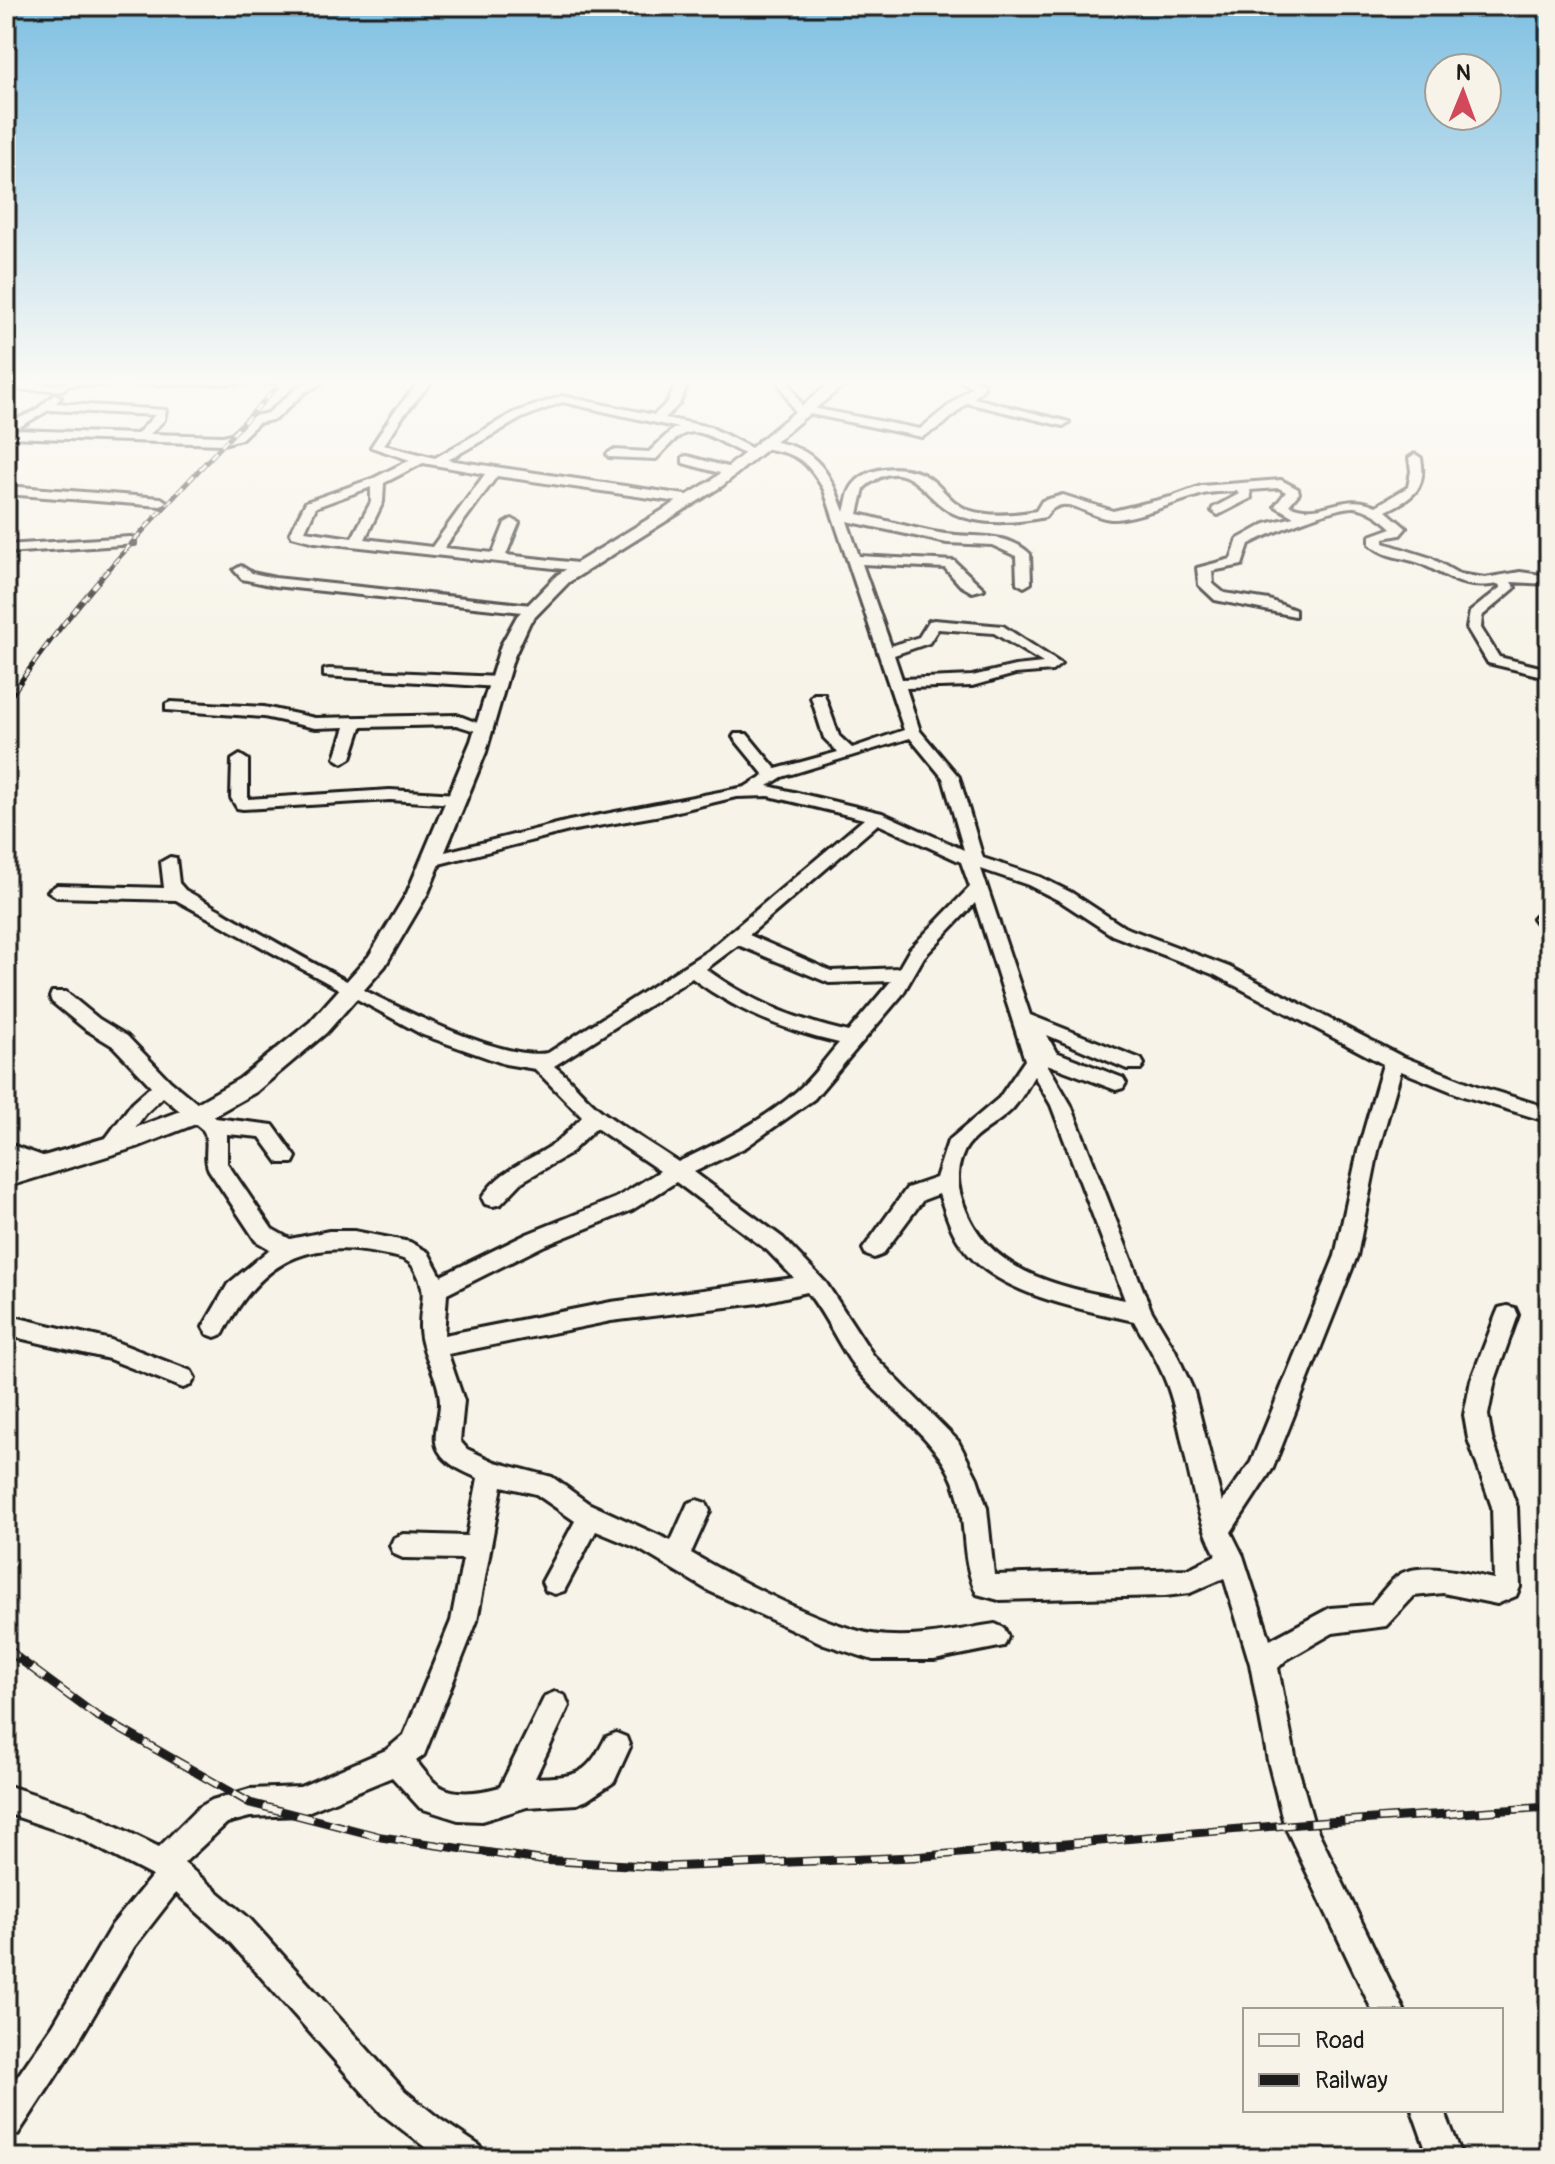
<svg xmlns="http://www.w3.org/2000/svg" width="1555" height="2164" viewBox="0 0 1555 2164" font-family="Pangolin,sans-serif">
<rect width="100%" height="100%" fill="#f7f3e8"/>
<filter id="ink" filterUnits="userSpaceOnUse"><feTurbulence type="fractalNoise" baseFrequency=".0125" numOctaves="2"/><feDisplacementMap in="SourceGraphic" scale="16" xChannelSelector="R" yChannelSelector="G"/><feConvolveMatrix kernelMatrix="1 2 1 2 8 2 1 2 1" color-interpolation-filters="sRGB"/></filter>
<g filter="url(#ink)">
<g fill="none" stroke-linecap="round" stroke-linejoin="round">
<defs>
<g id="minor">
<polygon points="67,379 285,379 286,380 280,383 68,385 63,390 6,390 6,384 62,384"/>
<path d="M316,379H330L305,392L276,419L258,423L241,439L223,444L6,437V424L35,411L55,394L61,397L56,403L166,410L164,420L150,434L223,436L233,433L250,417L268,413L297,388ZM49,410L155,415L137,434L14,430Z"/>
<path d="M422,379H434L403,416L384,445L435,458L513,413L562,396L654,415L668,402L675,386L672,379H682L687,386L679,404L665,418L710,427L759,452C740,465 707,419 680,436C672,441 664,451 656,459L609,457L607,454L613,450L649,452L673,429L679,428L562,402L522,418L448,460L692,496L698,500L692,504L497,476L444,548L493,553L505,523L512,519L519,523L506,555L586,564V570L581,571L315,542L292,536L290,533L306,502L374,478L410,460L371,447L394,412ZM423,463L485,474L432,547L365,539L383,502L384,483ZM371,487V502L352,538L305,531L316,507Z"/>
<polygon points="777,379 787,379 802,406 920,429 972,387 958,379 972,379 984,384 984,388 974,398 1069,422 1063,426 967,403 943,425 922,437 805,413 796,414"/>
<polygon points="1049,379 1063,379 1064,380 1058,383"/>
<path d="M762,440C813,445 828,466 844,512C847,503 847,492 854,484C870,464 910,464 929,478C943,488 951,503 968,510C989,517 1014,515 1036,511L1042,501L1063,495L1113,511L1171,497L1201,486L1281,480L1298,489L1299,493L1289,505C1321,520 1342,490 1376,506L1408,487L1411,471L1409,458L1415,454L1421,458C1427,490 1412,498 1386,511L1406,528L1400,535L1384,538V543L1431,558L1459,574L1485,578L1520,572L1549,576V584L1511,582L1515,588L1482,616L1481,628L1499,657L1548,669L1549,682L1538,675L1488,663L1467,628L1470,612L1501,587L1498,584C1462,590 1452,578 1422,564C1405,557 1384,558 1370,544V536L1392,528C1383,519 1367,508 1354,507C1335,506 1268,534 1249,544L1242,565L1212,571L1213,584L1224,593L1269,600L1295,610V616L1215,600L1199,585L1197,568L1231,559L1238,539L1265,524L1294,517L1275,506L1286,492L1279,488L1250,490L1251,498L1218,515L1212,511L1213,508L1239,494L1237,491C1226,492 1212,491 1200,495C1178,501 1133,520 1111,519C1085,517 1064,489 1045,517C1016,523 980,526 953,513C923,499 908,450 864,488L858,514C885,520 911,528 939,533C969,539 1006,530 1030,554L1031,583L1024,587L1017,583L1016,556L992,545L947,543L847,521L859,556L954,561L984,589L972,592L960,585L945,568L862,564L891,646L919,637L929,621L934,620L1003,626L1061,664L1052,671L1015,674L972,686L906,688L920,731L959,777L983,858L1040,877L1072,893L1124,927L1229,967L1401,1056L1477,1086L1549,1108V1122L1463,1096L1401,1071L1378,1151L1357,1256L1273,1468L1231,1532L1243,1556L1270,1640L1330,1608L1371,1605C1379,1596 1387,1585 1396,1577C1417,1559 1469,1574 1494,1579L1492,1507L1468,1439L1464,1415L1471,1380L1496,1315L1499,1308L1507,1306L1515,1308L1518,1315L1495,1380L1488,1415L1492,1439L1517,1507L1520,1587L1516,1596L1497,1604L1443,1593L1414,1596L1386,1626L1333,1633L1286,1660L1278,1668L1296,1761L1313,1821L1404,2010H1372L1284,1824L1268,1761L1250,1664L1224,1578L1190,1593L1165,1596L999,1600L977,1594C958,1555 969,1519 953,1481C935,1436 887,1407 857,1370C838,1346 827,1316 807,1292L759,1303L611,1321L448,1354L464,1401L460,1441L467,1449L495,1462L552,1477L588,1503L671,1541L688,1503L697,1500L706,1503L710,1511L691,1553C738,1580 820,1624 872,1634C912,1641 956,1630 995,1624L1004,1628L1008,1637L1004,1646L934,1660H873L824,1644L709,1591L637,1548L596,1531L564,1591L555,1594L546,1591L542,1582L575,1521L536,1494L502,1486L477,1621L424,1755L416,1761C423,1769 430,1780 438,1785C455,1797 482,1792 500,1787L545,1696L555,1692L565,1696L569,1706L535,1778C577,1776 586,1777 606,1737L616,1733L626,1737L630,1747L614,1782L587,1800L577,1804L527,1807L482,1821L458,1820L420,1808L392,1777L300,1815L250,1817L227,1823L184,1863L250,1919L405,2091L441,2120L480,2146L485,2158H439L382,2114L229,1941L176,1893L134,1947L75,2047L18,2134L6,2138V2093L53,2025L112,1925L152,1876L79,1838L6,1813V1785L85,1811L159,1847L198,1808L212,1800L250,1789L300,1787L386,1750L404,1735L451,1621L463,1559L403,1558L394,1554L390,1546L394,1538L403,1534L467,1536L478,1478C463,1471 448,1466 439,1451C431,1438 440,1418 440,1403C440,1376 420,1354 420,1327C420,1301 429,1293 414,1268C407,1256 389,1256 376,1253C301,1238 256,1268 223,1334L215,1337L207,1334L203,1327L228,1284L270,1249L256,1241L209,1170C202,1157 211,1142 203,1130L163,1097L146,1113L120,1148H106L103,1143L106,1138L132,1103L151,1086L113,1046L85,1029L52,1002L50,997L52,992H66L99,1019L127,1036L170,1081L215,1118L273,1125L296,1157L293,1163H279L260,1137L227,1134V1163L272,1229L290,1239L329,1231H354L410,1242L428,1252L441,1276L527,1234L616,1198L660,1171L596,1128L568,1155L523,1181L501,1204L493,1206L485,1204L482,1198C498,1170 529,1161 554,1144C564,1136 573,1126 582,1117L535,1069L505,1064L423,1035L176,900L57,897L48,891L57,885L164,888L161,862L170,857L176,858L179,883L185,890C255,929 477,1066 548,1053L709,950L864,819L769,796L736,797L661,815L569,831L431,866L425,865L422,861L425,857L569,821L745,787L764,775L733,737L735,734H747L776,769L838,752L824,738L811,697L814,694H824L839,736L852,748L904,730L824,490C804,455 795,454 758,447V441ZM938,629L994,633L1043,663L1015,666L972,676L902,679L894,655L929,643ZM910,738L943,778L964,850L882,813L768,786L782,777ZM878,824L961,862L970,887L910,949L899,968L831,971L749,935ZM981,869L1028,885L1060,901L1112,935L1215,975L1383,1064L1358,1151L1335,1256L1251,1462L1222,1502L1194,1392L1175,1350L1151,1310L1071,1105L1047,1064L1116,1090L1123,1088L1126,1083L1123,1078L1056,1052L1047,1035L1127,1069H1141L1144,1064L1141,1059L1030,1015ZM975,903L1025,1060L999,1098L948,1141L936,1178L907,1188L863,1249L866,1255L874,1258L882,1255L923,1200L939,1194C945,1211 950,1230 961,1245C994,1294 1080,1309 1134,1321C1147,1344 1162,1367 1170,1393C1187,1447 1190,1505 1216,1555L1188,1569L994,1575L987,1508L977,1478L958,1441L873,1355L826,1283L783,1238L694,1172L746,1147L814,1099L902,995L924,957ZM738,945L829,983L891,981L848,1032C797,1020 749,1001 706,969ZM692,978C736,1011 786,1031 839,1043C825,1059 813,1077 797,1091C762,1122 720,1142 678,1162C653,1145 627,1130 604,1113C585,1099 572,1079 554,1066ZM1034,1076L1051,1105L1125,1300C1060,1287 989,1274 964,1205C957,1186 955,1172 964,1152C972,1134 1001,1123 1014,1107C1022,1098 1028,1086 1034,1076ZM676,1182L767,1250L794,1278L611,1302L444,1335L447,1294L543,1246L632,1210Z"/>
<polygon points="687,456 735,469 737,472 731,476 683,463 683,457"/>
<polygon points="6,486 161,498 167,502 161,506 6,494"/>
<polygon points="130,537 135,538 135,544 6,553 6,545"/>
<polygon points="241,566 252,573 275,578 532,605 539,609 532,613 275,586 242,579 234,570"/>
<polygon points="329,669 498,677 506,682 498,687 324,676 324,670"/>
<polygon points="171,702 264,707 315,718 457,715 493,729 485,734 456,725 361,727 351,758 343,763 335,758 345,727 315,728 264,717 166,710 166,704"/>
<polygon points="240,755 248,760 248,799 390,790 457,794 465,799 457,804 390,800 243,809 237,808 231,798 232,760"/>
<polygon points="1549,907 1549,922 1536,922 1533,918"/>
<polygon points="6,1143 51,1159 55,1165 51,1171 44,1173 6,1159"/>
<polygon points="6,1315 111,1340 191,1371 195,1378 191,1385 183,1388 109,1359 6,1335"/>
<polygon points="1412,2110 1444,2110 1463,2158 1429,2158"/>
</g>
<polygon id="major" points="835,379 851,379 722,486 569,582 530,622 513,659 486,752 428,893 385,966 326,1033 256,1092 206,1120 137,1147 6,1187 6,1167 119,1134 188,1108 239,1079 310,1022 369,956 407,893 471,741 501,645 517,616 557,575 712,480"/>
</defs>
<use href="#minor" stroke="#1c1c1c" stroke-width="6"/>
<use href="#major" stroke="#1c1c1c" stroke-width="6"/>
<use href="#minor" fill="#f7f3e8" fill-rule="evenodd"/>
<use href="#major" fill="#f7f3e8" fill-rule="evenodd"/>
<defs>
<path id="rail-far1" d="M6,703C85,583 188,484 284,379"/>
<polyline id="rail" points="6,1645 18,1658 94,1714 250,1803 381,1837 540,1860 664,1867 914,1857 1299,1824 1549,1807"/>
</defs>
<use href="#rail-far1" stroke="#1c1c1c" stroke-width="5"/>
<use href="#rail" stroke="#1c1c1c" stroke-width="9"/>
<use href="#rail-far1" stroke="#f7f3e8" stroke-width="3" stroke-dasharray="8" stroke-linecap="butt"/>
<use href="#rail" stroke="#f7f3e8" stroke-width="6" stroke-dasharray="17" stroke-linecap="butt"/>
</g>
</g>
<linearGradient id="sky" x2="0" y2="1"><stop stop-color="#7fc0e2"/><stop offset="0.56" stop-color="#fbfaf5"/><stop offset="1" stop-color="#fbfaf5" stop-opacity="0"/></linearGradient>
<rect width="1555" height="682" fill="url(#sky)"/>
<rect width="1555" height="2164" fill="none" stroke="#f7f3e8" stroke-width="32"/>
<rect x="16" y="16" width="1523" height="2132" fill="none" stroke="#1c1c1c" stroke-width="3" filter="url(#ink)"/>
<rect x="1243" y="2008" width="260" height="104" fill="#f7f3e8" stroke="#9f9d96" stroke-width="2"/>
<rect x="1259" y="2034" width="40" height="12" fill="#f7f3e8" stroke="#9f9d96" stroke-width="2"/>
<text x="1315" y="2048" font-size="24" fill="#1c1c1c">Road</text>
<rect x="1259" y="2074" width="40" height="12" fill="#1c1c1c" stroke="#9f9d96" stroke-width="2"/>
<text x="1315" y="2088" font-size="24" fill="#1c1c1c">Railway</text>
<g transform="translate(1463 92) rotate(1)"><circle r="38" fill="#f7f3e8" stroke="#9f9d96" stroke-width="2"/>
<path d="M0-6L14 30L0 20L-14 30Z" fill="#d1495b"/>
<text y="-12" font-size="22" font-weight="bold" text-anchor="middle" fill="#1c1c1c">N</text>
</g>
</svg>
